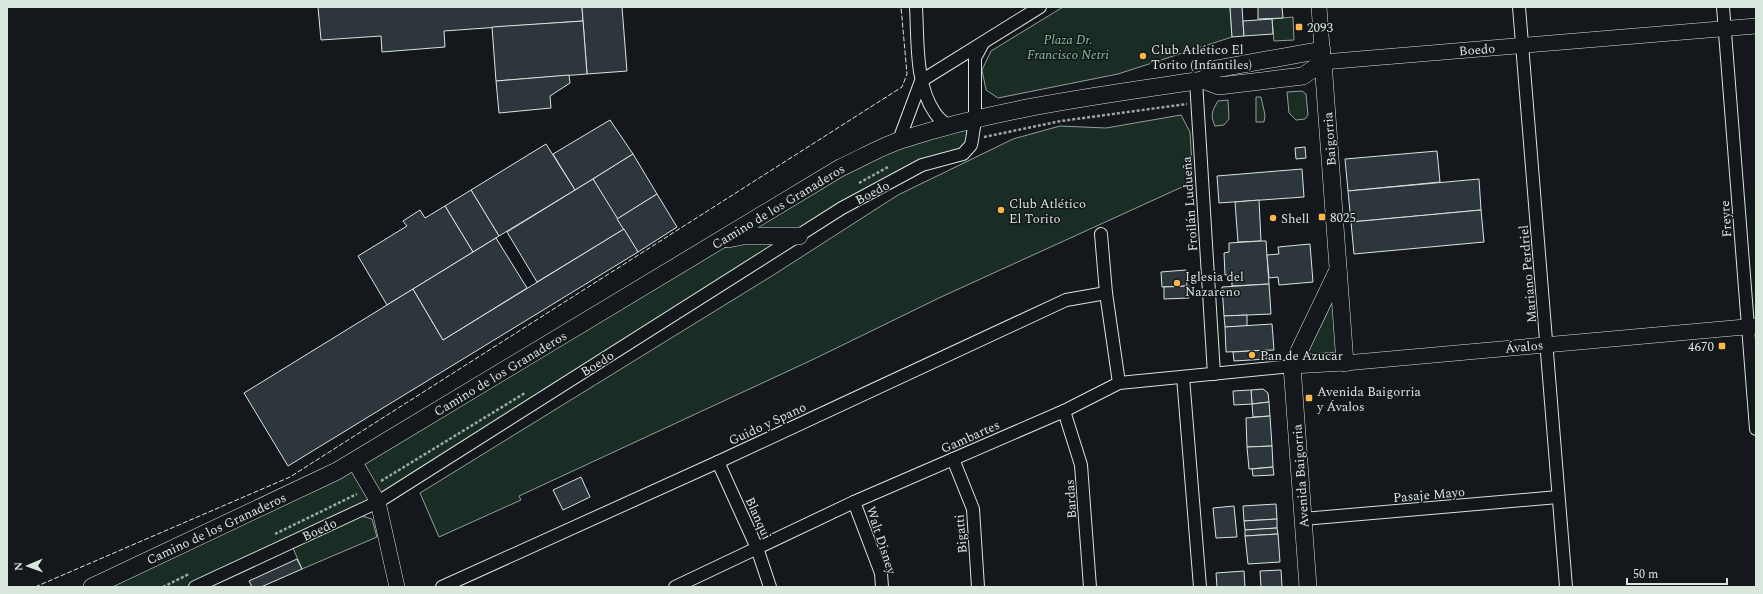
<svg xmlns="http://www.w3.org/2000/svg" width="1763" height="594" viewBox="0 0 1763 594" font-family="Spectral,serif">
<rect width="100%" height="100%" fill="#14181c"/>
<g fill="#1a2d24" stroke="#939e99">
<polygon points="1063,7 1230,7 1232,37 1118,74 998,98 986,90 982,70 991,51"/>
<polygon points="1293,17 1294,40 1274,41 1272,19"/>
<polygon points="1302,91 1306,94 1308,115 1305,119 1296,120 1289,113 1287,92"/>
<polygon points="1256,97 1261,97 1265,115 1264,122 1256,122"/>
<path d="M1228,100L1229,119L1224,125L1215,126C1210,115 1212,111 1218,101Z"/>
<polygon points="1181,115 1190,132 1193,182 941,297 814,359 519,496 521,500 439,537 420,493 775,274 898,195 1013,139 1060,126 1106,128"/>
<polygon points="975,120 971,145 922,165 378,502 195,587 92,587 337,471 840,168"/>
<polygon points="1337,292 1340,352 1307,354"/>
<polygon points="362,516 372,519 377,537 302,569 293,548"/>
</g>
<g fill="#2c363c" stroke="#d8e6dc">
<polygon points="318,7 582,7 583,21 444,31 445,47 382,52 381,36 321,40"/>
<polygon points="582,7 622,7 627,71 587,74"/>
<polygon points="1230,7 1242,7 1244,36 1232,37"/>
<polygon points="1258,7 1282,7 1283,18 1258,19"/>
<polygon points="1272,19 1273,34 1244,36 1243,21"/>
<polygon points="583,21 587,74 496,81 492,27"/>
<polygon points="569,75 570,83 550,96 551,108 499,113 496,81"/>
<polygon points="610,120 633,154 575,190 553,154"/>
<polygon points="546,144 575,190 499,236 471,190"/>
<polygon points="1305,147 1306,158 1296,159 1295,148"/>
<polygon points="1437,151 1440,182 1348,191 1345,159"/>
<polygon points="633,154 657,194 617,219 593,179"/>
<polygon points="1302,169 1304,197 1219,203 1217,176"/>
<polygon points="593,179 624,229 537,282 507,232"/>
<polygon points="1479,179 1481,210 1351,222 1348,191"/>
<polygon points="471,190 499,236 473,252 445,206"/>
<polygon points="657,194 677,227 638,252 617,219"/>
<polygon points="1259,200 1261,241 1238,242 1235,202"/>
<polygon points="445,206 473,252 387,305 358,256 407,226 403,221 420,210 425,218"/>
<polygon points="1481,210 1484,242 1354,254 1351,222"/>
<polygon points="624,229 638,252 288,466 244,393 413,289 443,340"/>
<polygon points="496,238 527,288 443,340 413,289"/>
<polygon points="1261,241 1266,241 1269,284 1232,286 1232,275 1225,275 1224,253 1229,252 1229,243"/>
<polygon points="1310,244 1313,282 1279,285 1278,277 1269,278 1267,255 1279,254 1278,247"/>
<polygon points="1186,270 1187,286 1162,287 1161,272"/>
<polygon points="1269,284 1271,314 1224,316 1222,287"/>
<polygon points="1189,286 1189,298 1164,299 1164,287"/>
<polygon points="1247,315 1247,326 1225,327 1224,316"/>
<polygon points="1272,324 1274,350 1226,352 1225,327"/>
<polygon points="1267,350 1267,359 1234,361 1233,352"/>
<polygon points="1263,389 1268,393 1269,402 1252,404 1251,390"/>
<polygon points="1251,390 1252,404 1234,405 1233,391"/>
<polygon points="1269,402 1270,416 1253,417 1252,404"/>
<polygon points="1270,416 1272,446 1247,447 1246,418"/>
<polygon points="1272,446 1273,467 1249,469 1247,447"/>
<polygon points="1273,467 1274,475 1253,476 1252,469"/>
<polygon points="581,477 590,497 563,510 553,490"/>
<polygon points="1276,504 1277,519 1244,521 1243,506"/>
<polygon points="1234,506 1237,537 1216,538 1213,508"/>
<polygon points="1277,519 1277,528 1245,530 1244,521"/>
<polygon points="1277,528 1278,534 1245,536 1245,530"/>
<polygon points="1278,534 1280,562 1248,564 1245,536"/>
<polygon points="297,559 302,569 261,587 252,587 249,581"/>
<polygon points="1281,570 1282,587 1261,587 1260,571"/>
<polygon points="1244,571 1245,587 1217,587 1216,573"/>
</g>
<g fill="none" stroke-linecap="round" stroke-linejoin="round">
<defs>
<g id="minor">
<path d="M916,7C918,40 915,85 935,113C938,118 944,122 948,127"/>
<polyline points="1519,7 1566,587"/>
<polyline points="1723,7 1756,429"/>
<polyline points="1196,81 1214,374"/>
<polyline points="899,140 921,81 1040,7"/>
<polyline points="1101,234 1106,293 1119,383"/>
<polyline points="1183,377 1200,587"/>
<polyline points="1064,411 1081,465 1090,587"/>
<polyline points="953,459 973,509 978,587"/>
<polyline points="718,462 757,548 770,587"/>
<polyline points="854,502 881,573 882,587"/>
<polyline points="1303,519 1558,497"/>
<polyline points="195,587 378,502 842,208 922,165 963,154 971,145 972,140 975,120 975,58 982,45"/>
<polyline points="442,587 718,462 1066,300 1106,293"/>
<polyline points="675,587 854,502 1064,411 1119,383 1292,366"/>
</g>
<g id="tertiary">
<polyline points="1319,7 1323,62 1756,26"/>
<polyline points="1292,366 1345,363 1756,326"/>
<polyline points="354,461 378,502 397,587"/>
</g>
<g id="secondary">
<polyline points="1203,80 1216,69 1322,50"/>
<polyline points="728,239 743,236 799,236"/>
<path d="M92,587L337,471L840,168C860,159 880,147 901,140C998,108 1102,95 1203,80L1219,86L1303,76L1323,62L1345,363"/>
<polyline points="1308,587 1292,366 1338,270"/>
</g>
</defs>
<use href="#minor" stroke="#d8e6dc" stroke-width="14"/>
<use href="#tertiary" stroke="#d8e6dc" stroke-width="16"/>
<use href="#secondary" stroke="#d8e6dc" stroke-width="18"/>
<g stroke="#9da8a2" stroke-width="2.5" stroke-dasharray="3 2" stroke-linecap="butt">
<polyline points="984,137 1061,121 1187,104"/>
<polyline points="859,183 888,167"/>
<polyline points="381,481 525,393"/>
<polyline points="275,534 357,494"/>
<polyline points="163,587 189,574"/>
</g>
<use href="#minor" stroke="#14181c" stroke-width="12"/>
<use href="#tertiary" stroke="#14181c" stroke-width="15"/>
<use href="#secondary" stroke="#14181c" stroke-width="17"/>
<polyline stroke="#d8e6dc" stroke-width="1" stroke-dasharray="5 2" stroke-linecap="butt" points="35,587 290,477 902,87 907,74 901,7"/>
</g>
<g fill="#ffb74d" stroke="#14181c" stroke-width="1.5">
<rect x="1295" y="23" width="8" height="8" rx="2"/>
<circle cx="1143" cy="56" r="4"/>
<circle cx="1001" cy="210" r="4"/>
<rect x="1318" y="213" width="8" height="8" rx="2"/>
<circle cx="1273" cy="218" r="4"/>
<circle cx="1177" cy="283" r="4"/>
<rect x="1718" y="342" width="8" height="8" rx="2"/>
<circle cx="1252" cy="355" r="4"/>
<rect x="1305" y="394" width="8" height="8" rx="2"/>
</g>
<g text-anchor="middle" stroke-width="3" stroke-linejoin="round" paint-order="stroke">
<g font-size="13" fill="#d8e6dc" stroke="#14181c" text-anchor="start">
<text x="1307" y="32">2093</text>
<text x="1151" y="54">Club Atlético El<tspan x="1151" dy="15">Torito (Infantiles)</tspan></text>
<text x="1009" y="208">Club Atlético<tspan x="1009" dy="15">El Torito</tspan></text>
<text x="1330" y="222">8025</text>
<text x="1281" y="223">Shell</text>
<text x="1185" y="281">Iglesia del<tspan x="1185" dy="15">Nazareno</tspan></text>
<text x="1714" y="351" text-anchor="end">4670</text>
<text x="1260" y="360">Pan de Azucar</text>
<text x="1317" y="396">Avenida Baigorria<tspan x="1317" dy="15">y Ávalos</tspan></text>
</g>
<g font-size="13" font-style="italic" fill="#8ac095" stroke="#14181c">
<text x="1068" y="44">Plaza Dr.<tspan x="1068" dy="15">Francisco Netri</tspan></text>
</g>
<g font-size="13" fill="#d8e6dc" stroke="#14181c">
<text transform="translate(1477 49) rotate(-5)" y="5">Boedo</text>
<text transform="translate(1329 139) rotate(-94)" y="5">Baigorria</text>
<text transform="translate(872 192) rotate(-28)" y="5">Boedo</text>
<text transform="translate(1189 204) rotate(-94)" y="5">Froilán Ludueña</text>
<text transform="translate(778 206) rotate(-31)" y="5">Camino de los Granaderos</text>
<text transform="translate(1725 219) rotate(-94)" y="5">Freyre</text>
<text transform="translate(1527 274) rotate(-95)" y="5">Mariano Perdriel</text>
<text transform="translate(1524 346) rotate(-5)" y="5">Ávalos</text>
<text transform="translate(597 363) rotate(-32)" y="5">Boedo</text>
<text transform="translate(500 373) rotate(-31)" y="5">Camino de los Granaderos</text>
<text transform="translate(767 423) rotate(-25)" y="5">Guido y Spano</text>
<text transform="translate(970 436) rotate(-24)" y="5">Gambartes</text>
<text transform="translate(1300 476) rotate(-94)" y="5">Avenida Baigorria</text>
<text transform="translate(1429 494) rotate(-5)" y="5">Pasaje Mayo</text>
<text transform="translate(1070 499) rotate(-94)" y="5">Bardas</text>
<text transform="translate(759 518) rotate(66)" y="5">Blanqui</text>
<text transform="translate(216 528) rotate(-25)" y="5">Camino de los Granaderos</text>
<text transform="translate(319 529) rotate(-25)" y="5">Boedo</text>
<text transform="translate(960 534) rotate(-95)" y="5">Bigatti</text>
<text transform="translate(882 540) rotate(72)" y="5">Walt Disney</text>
</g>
</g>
<rect width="1763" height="594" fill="none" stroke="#d8e6dc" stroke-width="16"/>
<g transform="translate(28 566) rotate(268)" stroke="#14181c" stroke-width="3" paint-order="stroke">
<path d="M0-3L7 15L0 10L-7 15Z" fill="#d8e6dc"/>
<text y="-6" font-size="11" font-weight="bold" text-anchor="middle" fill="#d8e6dc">N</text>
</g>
<path d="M1627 578v6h100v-6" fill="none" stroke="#d8e6dc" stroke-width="2"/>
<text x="1633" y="578" font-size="12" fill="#d8e6dc" stroke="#14181c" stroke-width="3" paint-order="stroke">50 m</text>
</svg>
